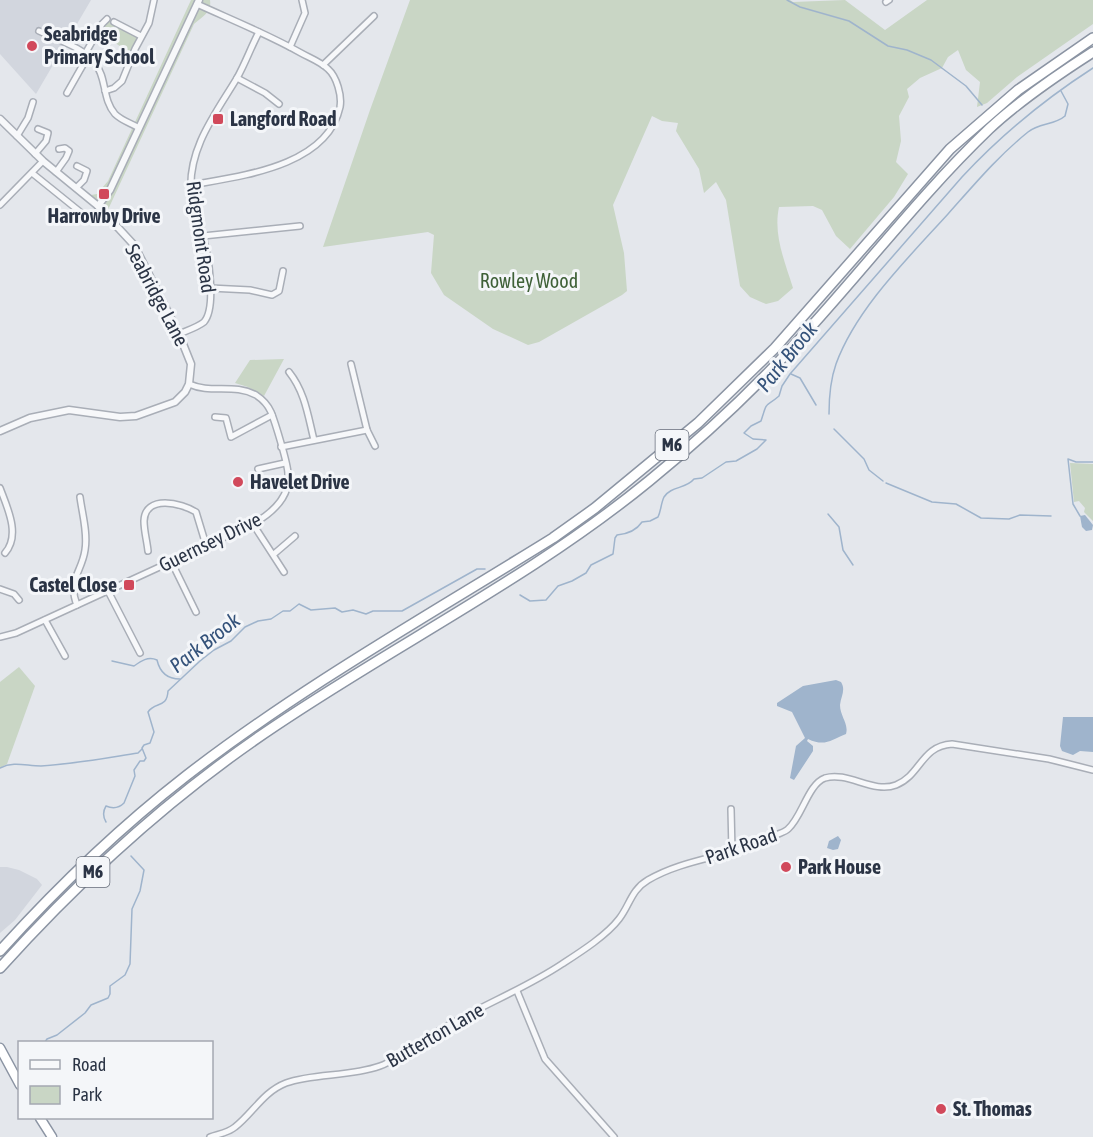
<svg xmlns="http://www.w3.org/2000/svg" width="1093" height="1137" viewBox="0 0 1093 1137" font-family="'Asap Condensed',sans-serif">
<rect width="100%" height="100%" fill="#e4e7ec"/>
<g fill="#d2d6de">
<polygon points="0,0 91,0 36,94 0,54"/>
<polygon points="0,867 7,867 19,870 37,879 42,885 15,920 0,933"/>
</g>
<g fill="#c9d6c5">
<path d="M191,0H210C212,12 202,17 194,24L106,214L88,198L91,195L97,194L108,181Z"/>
<path d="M410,0H790L793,2L845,0L885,30L927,0H1093V24L1017,77L987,103L977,107L980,82L966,70L958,50L948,57L942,68L920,78L907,89L909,97L899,116L901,141L896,162L908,174L894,197L850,249L836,236L822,210L813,206L779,207C773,235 785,262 793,288L778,301L766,304L750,297L740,286L726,200L716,182L704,193L699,169L676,131L678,123L662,121L652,116L613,205L624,253L627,291L622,295L539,342L528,345L493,329L444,295L431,273L434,235L428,232L323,247L370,110Z"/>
<polygon points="107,19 141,36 133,54 102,35 104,21"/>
<polygon points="284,359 264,396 248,387 235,383 250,360"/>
<polygon points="1070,463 1093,464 1093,521 1084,512 1085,508 1079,501 1074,502"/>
<polygon points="19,667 35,686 7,764 0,768 0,682"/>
</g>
<g fill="#9fb4cc">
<polygon points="1085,515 1093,525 1092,530 1086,531 1082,527 1080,516"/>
<path d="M836,680L841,682C846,690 841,696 840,705C840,716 849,724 846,734C831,740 825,747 808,739L807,741L813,746V751L794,780L790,778L796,746L805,738L792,712L777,706V703L803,686Z"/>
<polygon points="1063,717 1093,717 1093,752 1080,751 1073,755 1062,751 1060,746"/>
<polygon points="838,836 841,840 838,849 833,850 827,848 829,841"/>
</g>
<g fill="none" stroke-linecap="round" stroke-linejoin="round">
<g stroke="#9fb4cc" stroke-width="1.5">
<polyline points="787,0 800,7 849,21 888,46 907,50 931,60 966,86 982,105"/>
<polyline points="791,374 800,378 816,405"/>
<path d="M829,414C829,397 830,381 836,364C856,309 908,258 948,214C973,186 998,156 1028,132C1039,123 1055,125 1065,116L1068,104L1061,91"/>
<polyline points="834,429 864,459 869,470 883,481"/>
<polyline points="886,483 932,502 956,504 981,518 1009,519 1020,515 1051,516"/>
<polyline points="828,514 839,527 843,550 853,565"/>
<polyline points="1080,516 1073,504 1068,459 1076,462 1093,462"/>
<path d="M520,595L530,601L546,600L558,586L572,581L586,573L591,565L613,554L615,538L617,535C628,534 636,531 642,522L650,521L658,517C661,511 661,503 664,497C671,486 686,489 694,479L702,478L726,462L736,461L757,449L766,440L753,439L744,433L751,426L761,421C768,399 764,409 779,396L782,386L790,374L962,177C1001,135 1045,99 1093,68"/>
<path d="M112,661L134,666C141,661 148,656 157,660C160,673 167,679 180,679"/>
<path d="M0,768C14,761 26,766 41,766C74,764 106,758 138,753L142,749"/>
<path d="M106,822C103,817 103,811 106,806C113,809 119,808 124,803L135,776L134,770L140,761H144L146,758L142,748L144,745L150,743L154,732L148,712C155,701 167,709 168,691L200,661L214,650L231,641L245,627L258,621L271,619L283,611H290L299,604L311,610L335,608L342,612L353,610L366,614L373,611H402L477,569H485"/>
<polyline points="45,1042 47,1039 57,1035 85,1013 91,1005 108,998 110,994 110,986 125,975 130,964 132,909 140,891 144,870 131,856"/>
</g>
<defs>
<g id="minor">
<polyline points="886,2 889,0"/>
<polyline points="114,22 141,36"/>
<path d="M39,31C57,40 83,47 95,63C107,78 102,99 115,114C122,121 131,123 139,128"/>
<polyline points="290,47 305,13 302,0"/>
<polyline points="85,54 102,24 107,19"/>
<polyline points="323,65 374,16"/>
<polyline points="237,78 265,93 279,104"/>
<polyline points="105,91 114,88 122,81 135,49 149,23 154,0"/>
<polyline points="67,93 88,56"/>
<polyline points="17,136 28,118 33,102"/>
<polyline points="35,154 46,141 48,133 38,129"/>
<polyline points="56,172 66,158 69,151 65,148 59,149"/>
<polyline points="32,173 89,219"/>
<path d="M191,185C240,176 327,167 340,107C342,96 337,77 328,69C321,62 310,58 301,53C267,34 232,20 197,4"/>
<polyline points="76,188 84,180 87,171 77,166"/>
<polyline points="0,205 43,161"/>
<polyline points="203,236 300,226"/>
<polyline points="210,288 250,290 272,295 279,291 283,271"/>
<path d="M179,334C186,331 198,327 204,322C217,307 208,254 203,236C198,221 192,208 191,192C188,148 216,113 237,78C245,64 251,47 259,32"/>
<polyline points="351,364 367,430 375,446"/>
<path d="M289,372C305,392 308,416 314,440"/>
<polyline points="215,417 226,418 231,437 272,415"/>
<polyline points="281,447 367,430"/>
<polyline points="258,469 285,463"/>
<path d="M0,488C7,507 21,535 5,553"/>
<polyline points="253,524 284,572"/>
<path d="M148,551C147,541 144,531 144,521C145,494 182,503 196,512L206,545"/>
<polyline points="274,554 295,536"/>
<polyline points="171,561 196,612"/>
<polyline points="0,589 14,594 19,600"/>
<polyline points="108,591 140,653"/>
<path d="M77,605C67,580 82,572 85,550C88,533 82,513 80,497"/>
<polyline points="45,620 65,656"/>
<path d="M0,637L16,633L253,524C267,516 282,505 287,488C288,484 289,478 288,474C288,464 275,422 271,412C268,405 262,399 256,395C234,383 211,394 189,384"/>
<polyline points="731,809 732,852"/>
<polyline points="517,991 545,1059 614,1137"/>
<path d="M210,1137C218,1134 228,1133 235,1127C253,1113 263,1092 286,1083C314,1073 349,1077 380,1066C389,1063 395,1058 403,1053C421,1041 439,1030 458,1020C492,1001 529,986 562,964C579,953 606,936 619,919C630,905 631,890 648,880C687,857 735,857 776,835C780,833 785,832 788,829C802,817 808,784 825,778C848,771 873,794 896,785C921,775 921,746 952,744L1049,759L1093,770"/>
</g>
<g id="tertiary">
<polyline points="0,119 43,161 98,206"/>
<polyline points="0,431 30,418 69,410 120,417 136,416 175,402 185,392 189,384 191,364 179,334 134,245 98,206 110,190 199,0"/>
</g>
<g id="trunk">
<polyline points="0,1048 20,1085"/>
<polyline points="40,1118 52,1137"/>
</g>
<g id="motorway">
<path d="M0,951C57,888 119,828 186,776C301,687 429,615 553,538L595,508L698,423L775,348L950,149L1018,90L1093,38"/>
<path d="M0,968C82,877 173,794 275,726C398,643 533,576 649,481C697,442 744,399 786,354C855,281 916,199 989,129C1020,100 1057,75 1093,52"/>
</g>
</defs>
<use href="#minor" stroke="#a9aeb7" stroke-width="8"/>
<use href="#tertiary" stroke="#a9aeb7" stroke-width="9"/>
<use href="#trunk" stroke="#8b94a3" stroke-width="11"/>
<use href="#motorway" stroke="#8b94a3" stroke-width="12"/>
<use href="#minor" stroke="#f7f8fa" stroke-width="5"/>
<use href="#tertiary" stroke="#f7f8fa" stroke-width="6"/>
<use href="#trunk" stroke="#fff" stroke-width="8"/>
<use href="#motorway" stroke="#fff" stroke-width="9"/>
</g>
<g fill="#d1495b" stroke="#f4f6f9" stroke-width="2">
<circle cx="32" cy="46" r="6"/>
<rect x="212" y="113" width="12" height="12" rx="3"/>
<rect x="98" y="188" width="12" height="12" rx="3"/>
<circle cx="238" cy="482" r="6"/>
<rect x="123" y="579" width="12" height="12" rx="3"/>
<circle cx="786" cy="867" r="6"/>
<circle cx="941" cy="1109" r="6"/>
</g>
<g text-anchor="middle" stroke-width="6" stroke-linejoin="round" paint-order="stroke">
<g fill="#f4f6f9" stroke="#676e7b" stroke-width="1.5">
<rect x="655.5" y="430" width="33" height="30" rx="4.5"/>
<rect x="76.5" y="857" width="33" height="30" rx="4.5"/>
</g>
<g font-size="18" font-weight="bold" fill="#2b3445">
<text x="672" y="451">M6</text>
<text x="93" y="878">M6</text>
</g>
<g font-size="20" font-weight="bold" fill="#2b3445" stroke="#f4f6f9" text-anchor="start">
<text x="44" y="41">Seabridge<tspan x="44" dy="23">Primary School</tspan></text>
<text x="230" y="126">Langford Road</text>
<text x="104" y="223" text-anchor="middle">Harrowby Drive</text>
<text x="250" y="489">Havelet Drive</text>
<text x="117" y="592" text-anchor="end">Castel Close</text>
<text x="798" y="874">Park House</text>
<text x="953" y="1116">St. Thomas</text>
</g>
<g font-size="20" fill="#2b3445" stroke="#f4f6f9">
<text transform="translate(201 237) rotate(82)" y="7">Ridgmont Road</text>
<text transform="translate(157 295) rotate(62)" y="7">Seabridge Lane</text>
<text transform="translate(210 542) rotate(-26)" y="7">Guernsey Drive</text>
<text transform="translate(741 846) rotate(-19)" y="7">Park Road</text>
<text transform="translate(435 1035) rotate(-30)" y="7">Butterton Lane</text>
</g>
<g font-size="20" fill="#3f6138" stroke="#f4f6f9">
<text x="529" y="288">Rowley Wood</text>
</g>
<g font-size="21" font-style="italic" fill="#34527a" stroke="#f4f6f9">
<text transform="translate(787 357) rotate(-51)" y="7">Park Brook</text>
<text transform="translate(205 643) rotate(-38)" y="7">Park Brook</text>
</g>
</g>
<rect x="18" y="1041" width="195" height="78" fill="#f4f6f9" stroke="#a4a8b1" stroke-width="1.5"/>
<rect x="30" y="1060" width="30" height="9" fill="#f7f8fa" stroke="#a4a8b1" stroke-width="1.5"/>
<text x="72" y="1071" font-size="18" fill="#2b3445">Road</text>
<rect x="30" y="1086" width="30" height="18" fill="#c9d6c5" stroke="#a4a8b1" stroke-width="1.5"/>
<text x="72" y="1101" font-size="18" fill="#2b3445">Park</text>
</svg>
